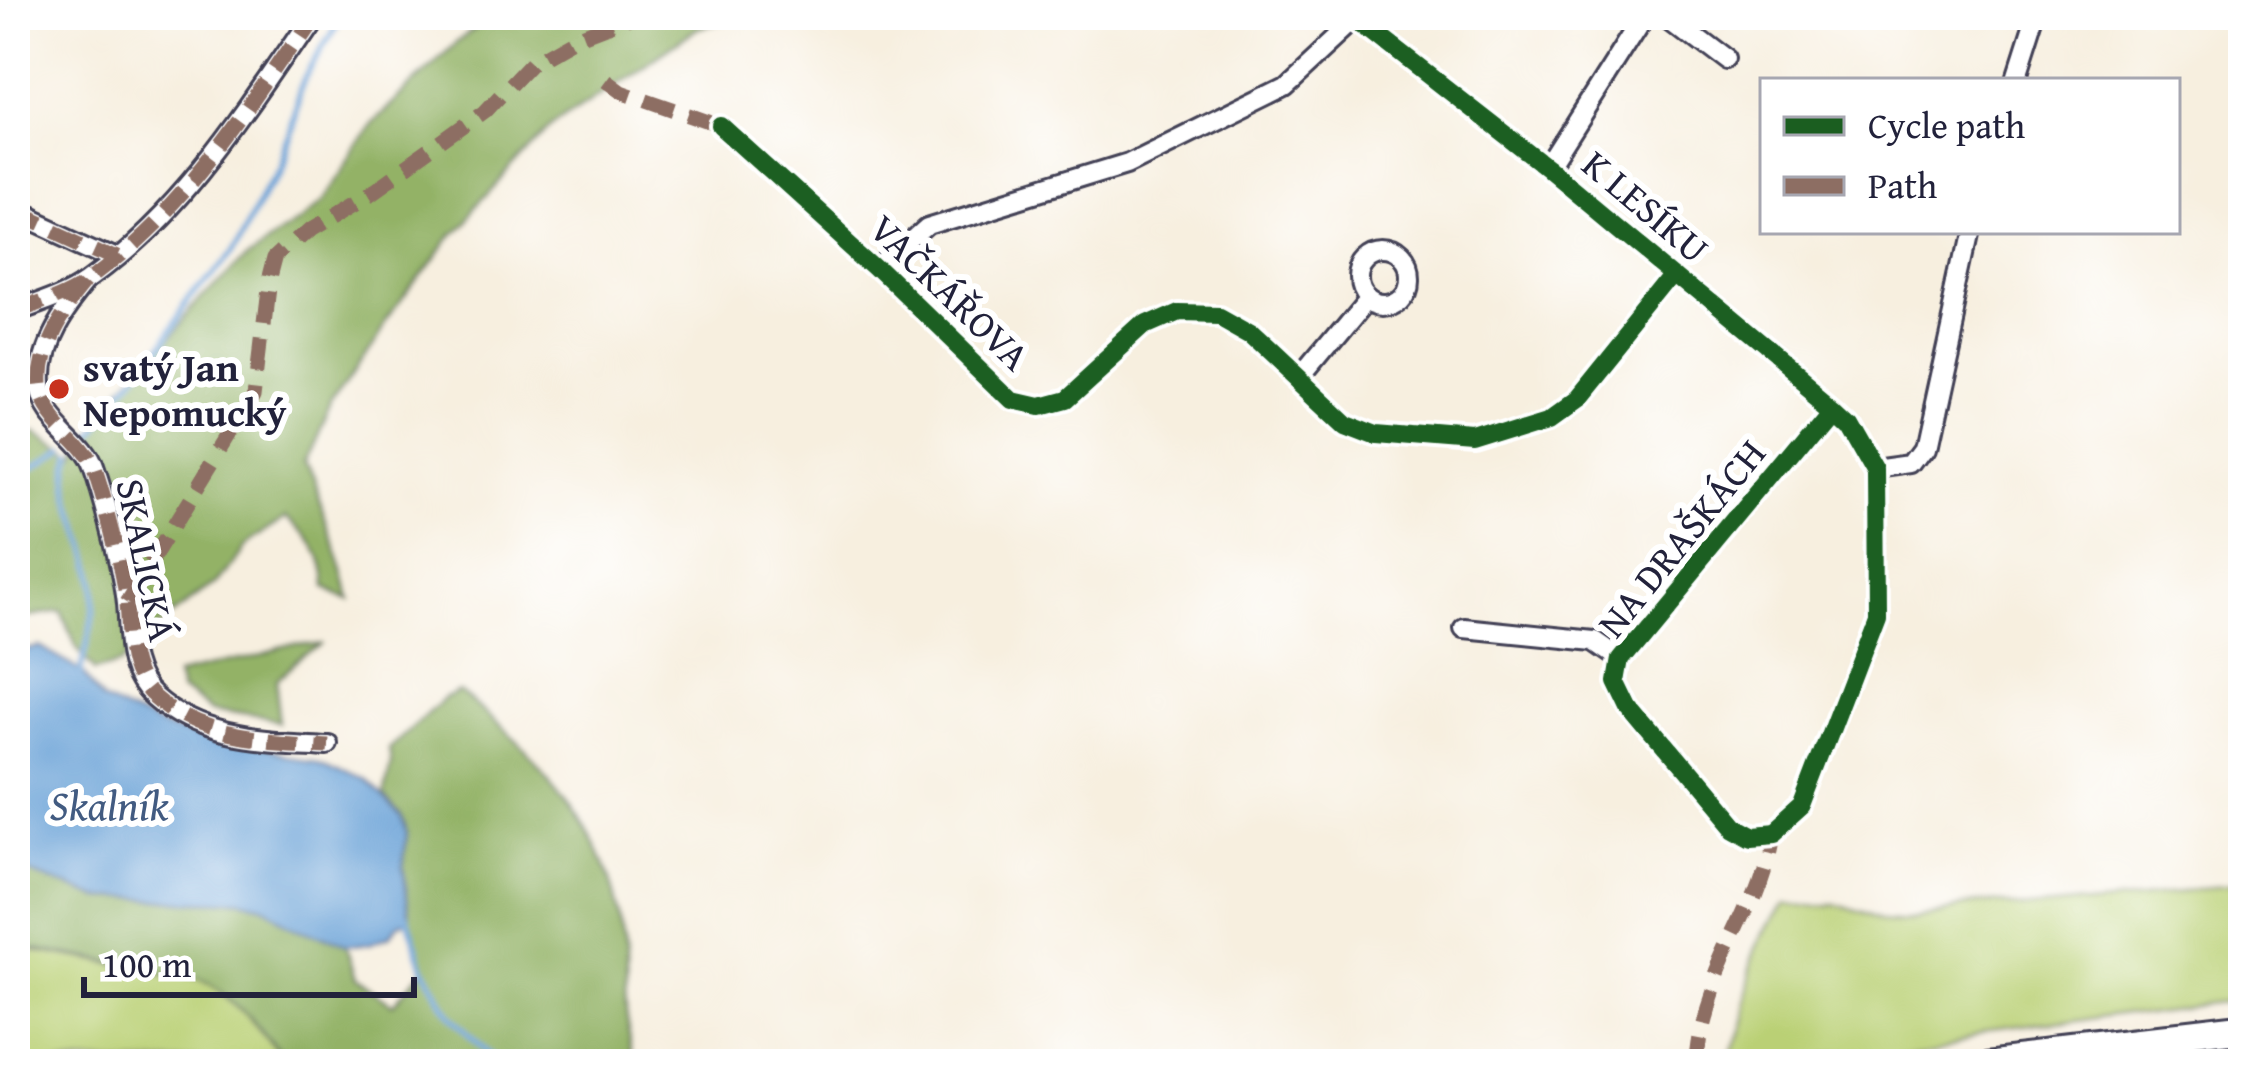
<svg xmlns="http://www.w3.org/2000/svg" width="2258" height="1079" viewBox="0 0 2258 1079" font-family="'Gentium Book Plus',serif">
<rect width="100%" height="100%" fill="#fff"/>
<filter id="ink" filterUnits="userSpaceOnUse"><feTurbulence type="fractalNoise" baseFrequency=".00833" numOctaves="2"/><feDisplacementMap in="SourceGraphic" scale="24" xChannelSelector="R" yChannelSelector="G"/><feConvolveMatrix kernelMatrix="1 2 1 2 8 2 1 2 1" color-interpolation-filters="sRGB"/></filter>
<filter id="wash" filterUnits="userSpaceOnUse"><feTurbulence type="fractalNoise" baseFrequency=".004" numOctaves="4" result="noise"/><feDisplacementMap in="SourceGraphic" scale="48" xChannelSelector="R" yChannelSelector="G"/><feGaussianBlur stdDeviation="2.7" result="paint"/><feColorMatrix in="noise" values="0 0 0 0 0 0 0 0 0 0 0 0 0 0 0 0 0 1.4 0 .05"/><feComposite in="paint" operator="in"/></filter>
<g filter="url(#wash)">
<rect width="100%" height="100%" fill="#f7efdf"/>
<g fill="#bad075" stroke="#6e7958" stroke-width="3">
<path d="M2243,884V1000L1723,1064C1730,1001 1764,948 1792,892L1836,891L1886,908L1917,910Z"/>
<path d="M15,947L199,980C238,998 259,1031 285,1064H15Z"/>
</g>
<g fill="#93b266" stroke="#5a6a50" stroke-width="3">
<path d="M492,15H751L698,28L553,127L454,234L384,329L330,408L303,468C318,513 341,551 351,599L324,591C324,560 309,539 286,518L242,546L214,585L164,623L122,662L96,670L76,647L62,612L15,619V433L34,431L76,454L110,403L246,251L320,197L369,126L457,42Z"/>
<polygon points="327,641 277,684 282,725 208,714 178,693 174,677"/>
<path d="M459,692C545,761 607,820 622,936C626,960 623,986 625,1010C626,1028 632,1046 636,1064H285C260,1030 238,998 199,980L15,945V868L99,899L242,902L266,907L345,947L355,979L393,1004L424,968L410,919L403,867L407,833L402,815L384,796L391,763L389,749L444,698Z"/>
</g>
<polygon fill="#68a0d6" stroke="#456188" stroke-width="3" points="40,647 84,673 104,700 156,725 201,741 321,757 366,779 402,816 407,833 403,867 410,919 400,923 390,936 368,944 345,947 266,907 242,902 99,899 15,868 15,652"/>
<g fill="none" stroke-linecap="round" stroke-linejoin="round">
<g stroke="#68a0d6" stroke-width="6">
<polyline points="81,441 131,383 231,248 278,152 308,73 340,15"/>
<path d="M73,453C58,494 86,531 93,571C99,605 87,640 81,674"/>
<polyline points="15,478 65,448"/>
<polyline points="407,915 424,968 451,1017 495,1064"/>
</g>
</g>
</g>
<g filter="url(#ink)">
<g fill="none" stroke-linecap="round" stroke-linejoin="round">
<defs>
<g id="street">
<polyline points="1352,15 1548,168 1832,404 1846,417 1875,468 1876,613 1802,806 1771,834 1746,836 1728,826 1630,709 1617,682 1621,659 1832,404"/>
<polyline points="1666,15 1724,59"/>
<polyline points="2017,81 2038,15"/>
<polyline points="721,126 879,269 1013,399 1039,405 1065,398 1145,325 1177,311 1216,312 1248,330 1345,421 1376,433 1475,441 1552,417 1577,399 1677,275"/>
<polyline points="1548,168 1645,15"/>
<polyline points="15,208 117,255"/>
<circle cx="1383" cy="276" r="26"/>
<polyline points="879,269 929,224 1127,163 1287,84 1357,19"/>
<path d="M88,280C64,309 36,345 39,386C42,421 84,438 94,468C105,499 124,571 127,603C130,635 126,672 154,697C202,740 266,739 327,743"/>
<path d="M15,311C39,301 70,293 92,277C185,210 249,108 313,15"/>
<polyline points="1299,377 1366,296"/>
<polyline points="1875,468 1911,463 1923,447 1970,231"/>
<polyline points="1464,628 1595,641 1621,659"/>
</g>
<polyline id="secondary" points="1965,1064 2243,1032"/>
</defs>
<use href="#street" stroke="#424154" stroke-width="24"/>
<use href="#secondary" stroke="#424154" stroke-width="33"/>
<use href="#street" stroke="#fff" stroke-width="18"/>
<use href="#secondary" stroke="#fff" stroke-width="27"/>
<g stroke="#8d6e63" stroke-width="15" stroke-dasharray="30 15" stroke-linecap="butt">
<polyline points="606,80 621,91 721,126"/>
<polyline points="15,208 117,255"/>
<path d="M88,280C64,309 36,345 39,386C42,421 84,438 94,468C105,499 124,571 127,603C130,635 126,672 154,697C202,740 266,739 327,743"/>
<path d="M15,311C39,301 70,293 92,277C185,210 249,108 313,15"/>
<polyline points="127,602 256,391 269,282 275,259 305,232 369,194 485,111 531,62 574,38 634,15"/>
<path d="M1697,1064C1697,982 1760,913 1771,834"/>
</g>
<defs>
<g id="cycleway">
<polyline points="1352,15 1548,168 1832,404 1846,417 1875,468 1876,613 1802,806 1771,834 1746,836 1728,826 1630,709 1617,682 1621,659 1832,404"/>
<polyline points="721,126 879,269 1013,399 1039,405 1065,398 1145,325 1177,311 1216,312 1248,330 1345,421 1376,433 1475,441 1552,417 1577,399 1677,275"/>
</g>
</defs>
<use href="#cycleway" stroke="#fff" stroke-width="26"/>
<use href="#cycleway" stroke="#1b5e20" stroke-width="18"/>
</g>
</g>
<circle fill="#c8321e" stroke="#fff" stroke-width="4.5" cx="59" cy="389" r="12"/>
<g text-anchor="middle" stroke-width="12" stroke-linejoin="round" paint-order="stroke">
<g font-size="39" fill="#22223b" stroke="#fff">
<text transform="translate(1646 206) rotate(40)" y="14">K LESÍKU</text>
<text transform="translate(950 292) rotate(44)" y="14">VAČKÁŘOVA</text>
<text transform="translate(1681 538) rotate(-51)" y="14">NA DRAŠKÁCH</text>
<text transform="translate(147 560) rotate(78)" y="14">SKALICKÁ</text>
</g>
<g font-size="39" font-weight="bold" fill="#22223b" stroke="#fff" text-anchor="start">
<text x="83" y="381">svatý Jan<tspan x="83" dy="45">Nepomucký</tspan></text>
</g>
<g font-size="42" font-style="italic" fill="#425b81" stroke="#fff">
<text x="109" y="820">Skalník</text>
</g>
</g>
<rect width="2258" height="1079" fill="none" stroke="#fff" stroke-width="60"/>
<rect x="1760" y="78" width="420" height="156" fill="#ffffff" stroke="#a7a7b1" stroke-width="3"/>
<rect x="1784" y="117" width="60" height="18" fill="#1b5e20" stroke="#a7a7b1" stroke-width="3"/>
<text x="1868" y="138" font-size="36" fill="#22223b">Cycle path</text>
<rect x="1784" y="177" width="60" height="18" fill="#8d6e63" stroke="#a7a7b1" stroke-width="3"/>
<text x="1868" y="198" font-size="36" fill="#22223b">Path</text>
<path d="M84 977v18h330v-18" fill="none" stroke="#22223b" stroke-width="6"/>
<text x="102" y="977" font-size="36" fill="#22223b" stroke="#ffffff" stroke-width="9" paint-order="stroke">100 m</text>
</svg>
